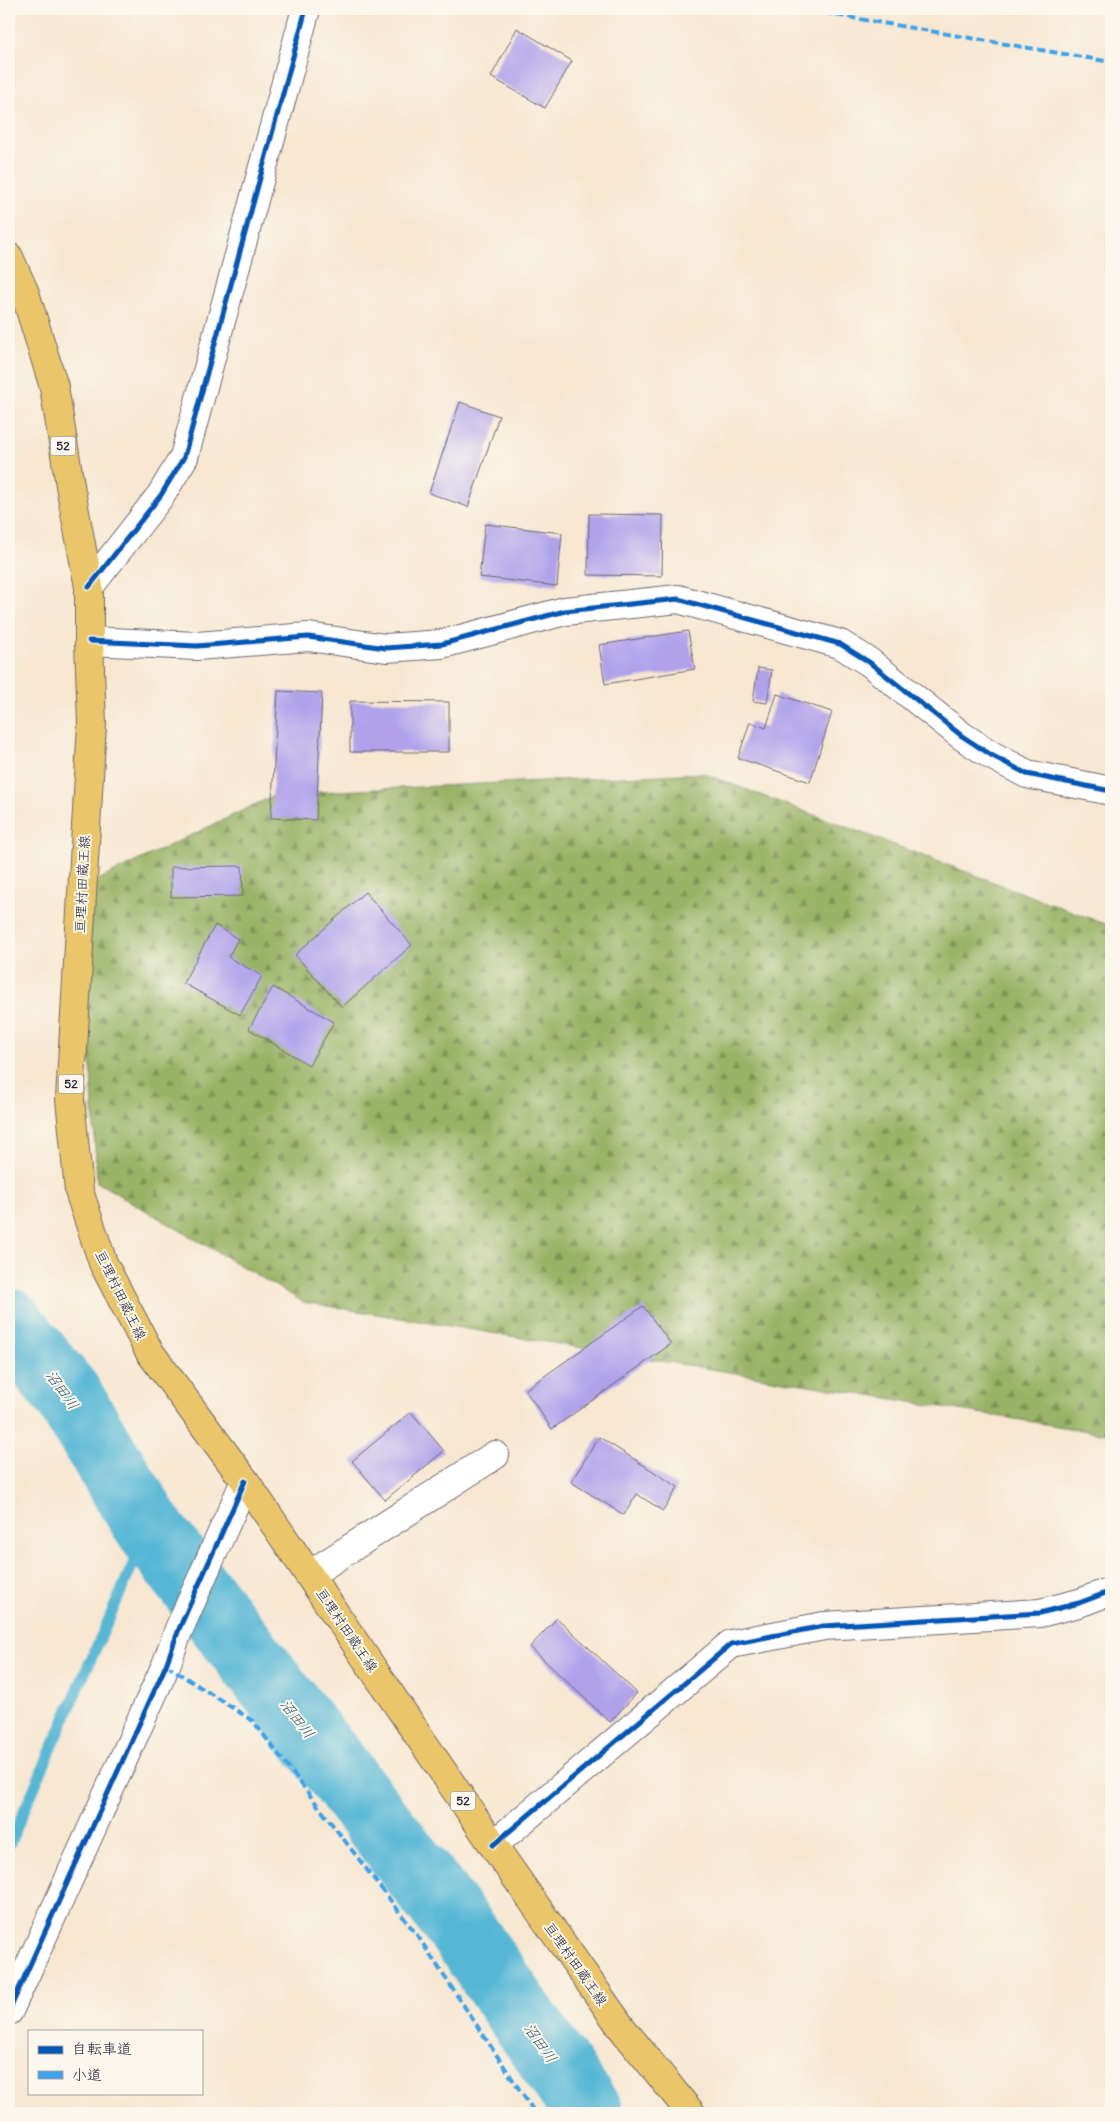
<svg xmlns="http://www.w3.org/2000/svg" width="1120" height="2122" viewBox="0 0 1120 2122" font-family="Delius,'Klee One',sans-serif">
<defs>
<pattern id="forest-firs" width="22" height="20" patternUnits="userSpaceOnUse" patternTransform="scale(1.25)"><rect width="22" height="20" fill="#98b365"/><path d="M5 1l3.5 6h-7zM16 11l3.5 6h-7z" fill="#7c9154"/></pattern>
</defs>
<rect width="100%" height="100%" fill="#fbf7ec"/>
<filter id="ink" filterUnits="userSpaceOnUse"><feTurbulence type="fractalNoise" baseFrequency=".02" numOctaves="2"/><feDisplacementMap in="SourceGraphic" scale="10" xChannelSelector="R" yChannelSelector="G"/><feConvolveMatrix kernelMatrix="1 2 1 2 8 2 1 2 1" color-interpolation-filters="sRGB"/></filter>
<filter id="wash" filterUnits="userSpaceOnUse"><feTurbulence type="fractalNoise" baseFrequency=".0096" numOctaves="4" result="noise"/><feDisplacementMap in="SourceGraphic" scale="20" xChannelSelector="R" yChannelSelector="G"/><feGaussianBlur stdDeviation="1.12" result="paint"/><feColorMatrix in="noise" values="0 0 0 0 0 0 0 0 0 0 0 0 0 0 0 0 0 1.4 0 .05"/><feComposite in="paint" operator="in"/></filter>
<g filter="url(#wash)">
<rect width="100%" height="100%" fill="#f7e7d1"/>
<polygon fill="url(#forest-firs)" stroke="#5d6a50" points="702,773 1111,926 1111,1433 1106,1434 303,1302 97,1182 81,888 277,794"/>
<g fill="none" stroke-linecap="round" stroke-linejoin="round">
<polyline stroke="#56b7d5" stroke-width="11" points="9,1845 149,1528"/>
<polyline stroke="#56b7d5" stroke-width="69" points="9,1323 67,1394 149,1528 463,1932 589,2113"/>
</g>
<g id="blocks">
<g fill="#afa2eb">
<polygon points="517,28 572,61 545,108 491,77"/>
<polygon points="460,402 499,416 468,507 429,493"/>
<polygon points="589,514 663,515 662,576 588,575"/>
<polygon points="485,524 562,533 557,586 479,577"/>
<polygon points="688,631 695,669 605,684 599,645"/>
<polygon points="758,668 772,670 767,703 753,701"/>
<polygon points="278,691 322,693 316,820 271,818"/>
<polygon points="777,694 832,712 810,782 738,758 750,722 766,728"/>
<polygon points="350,701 449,702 449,752 350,752"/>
<polygon points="242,866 243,896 171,897 171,867"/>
<polygon points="365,892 412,945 342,1007 295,955"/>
<polygon points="215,925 238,939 228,957 262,976 240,1015 183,983"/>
<polygon points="273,987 334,1022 309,1065 249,1029"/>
<polygon points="643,1306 671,1344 552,1429 525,1390"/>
<polygon points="411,1412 444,1451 385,1500 352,1461"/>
<polygon points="599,1437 678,1487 663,1511 637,1494 624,1515 571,1482"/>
<polygon points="557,1618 637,1693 610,1722 530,1647"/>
</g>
</g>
</g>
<g filter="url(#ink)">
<use href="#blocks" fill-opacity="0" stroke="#6d6770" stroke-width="1"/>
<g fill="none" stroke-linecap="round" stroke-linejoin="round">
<defs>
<g id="street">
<polyline points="89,587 161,495 184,457 306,9"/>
<polyline points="89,641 197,646 308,637 386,648 442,644 565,611 678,599 840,644 869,662 962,736 991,755 1027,774 1111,791"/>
<polyline points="309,1575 495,1455"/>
<polyline points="493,1845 731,1644 824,1626 1040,1613 1079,1603 1111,1591"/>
<polyline points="9,2011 166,1665 179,1629 245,1481"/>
</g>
<polyline id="primary" points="9,257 25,293 54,387 71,491 89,587 89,641 92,725 70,1099 79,1191 103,1263 149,1351 245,1481 493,1845 621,2027 691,2113"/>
</defs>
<use href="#street" stroke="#6d6770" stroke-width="30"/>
<use href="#primary" stroke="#6d6770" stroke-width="30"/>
<use href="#street" stroke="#fff" stroke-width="28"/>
<use href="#primary" stroke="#ebc669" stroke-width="28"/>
<g stroke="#3ea2ec" stroke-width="4" stroke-dasharray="8 4" stroke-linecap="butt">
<polyline points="801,9 1111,62"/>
<polyline points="166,1665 253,1721 417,1935 535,2113"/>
</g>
<defs>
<g id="cycleway">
<polyline points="89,587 161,495 184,457 306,9"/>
<polyline points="89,641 197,646 308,637 386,648 442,644 565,611 678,599 840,644 869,662 962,736 991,755 1027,774 1111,791"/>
<polyline points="493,1845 731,1644 824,1626 1040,1613 1079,1603 1111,1591"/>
<polyline points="9,2011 166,1665 179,1629 245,1481"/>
</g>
</defs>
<use href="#cycleway" stroke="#fbf7ec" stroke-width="8"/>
<use href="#cycleway" stroke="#0057b8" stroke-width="5"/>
</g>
</g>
<g text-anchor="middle" stroke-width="4" stroke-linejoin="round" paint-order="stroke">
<g fill="#fbf7ec" stroke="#636270" stroke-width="1">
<rect x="50.5" y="436.5" width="25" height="19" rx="4"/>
<rect x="58.5" y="1074.5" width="25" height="19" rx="4"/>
<rect x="450.5" y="1791.5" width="25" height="19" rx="4"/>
</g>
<g font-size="12" font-weight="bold" fill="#22223b">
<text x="63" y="450">52</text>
<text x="71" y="1088">52</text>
<text x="463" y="1805">52</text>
</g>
<g font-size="14" fill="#22223b" stroke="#fbf7ec">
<text transform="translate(82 884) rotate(-87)" y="5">亘理村田蔵王線</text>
<text transform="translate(121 1295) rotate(64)" y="5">亘理村田蔵王線</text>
<text transform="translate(347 1630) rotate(56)" y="5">亘理村田蔵王線</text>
<text transform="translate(576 1964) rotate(55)" y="5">亘理村田蔵王線</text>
</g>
<g font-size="15" font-style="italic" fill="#345671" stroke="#fbf7ec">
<text transform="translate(62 1390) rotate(54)" y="5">沼田川</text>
<text transform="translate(297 1719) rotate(52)" y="5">沼田川</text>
<text transform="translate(540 2043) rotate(55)" y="5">沼田川</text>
</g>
</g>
<rect width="1120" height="2122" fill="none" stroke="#fbf7ec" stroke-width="30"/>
<rect x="28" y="2030" width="175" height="65" fill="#fbf7ec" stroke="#a4a2a5"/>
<rect x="38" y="2046" width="25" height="8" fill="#0057b8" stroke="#a4a2a5"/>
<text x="72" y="2054" font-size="15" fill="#22223b">自転車道</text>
<rect x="38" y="2071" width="25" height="8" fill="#3ea2ec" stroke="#a4a2a5"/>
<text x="72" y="2080" font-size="15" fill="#22223b">小道</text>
</svg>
